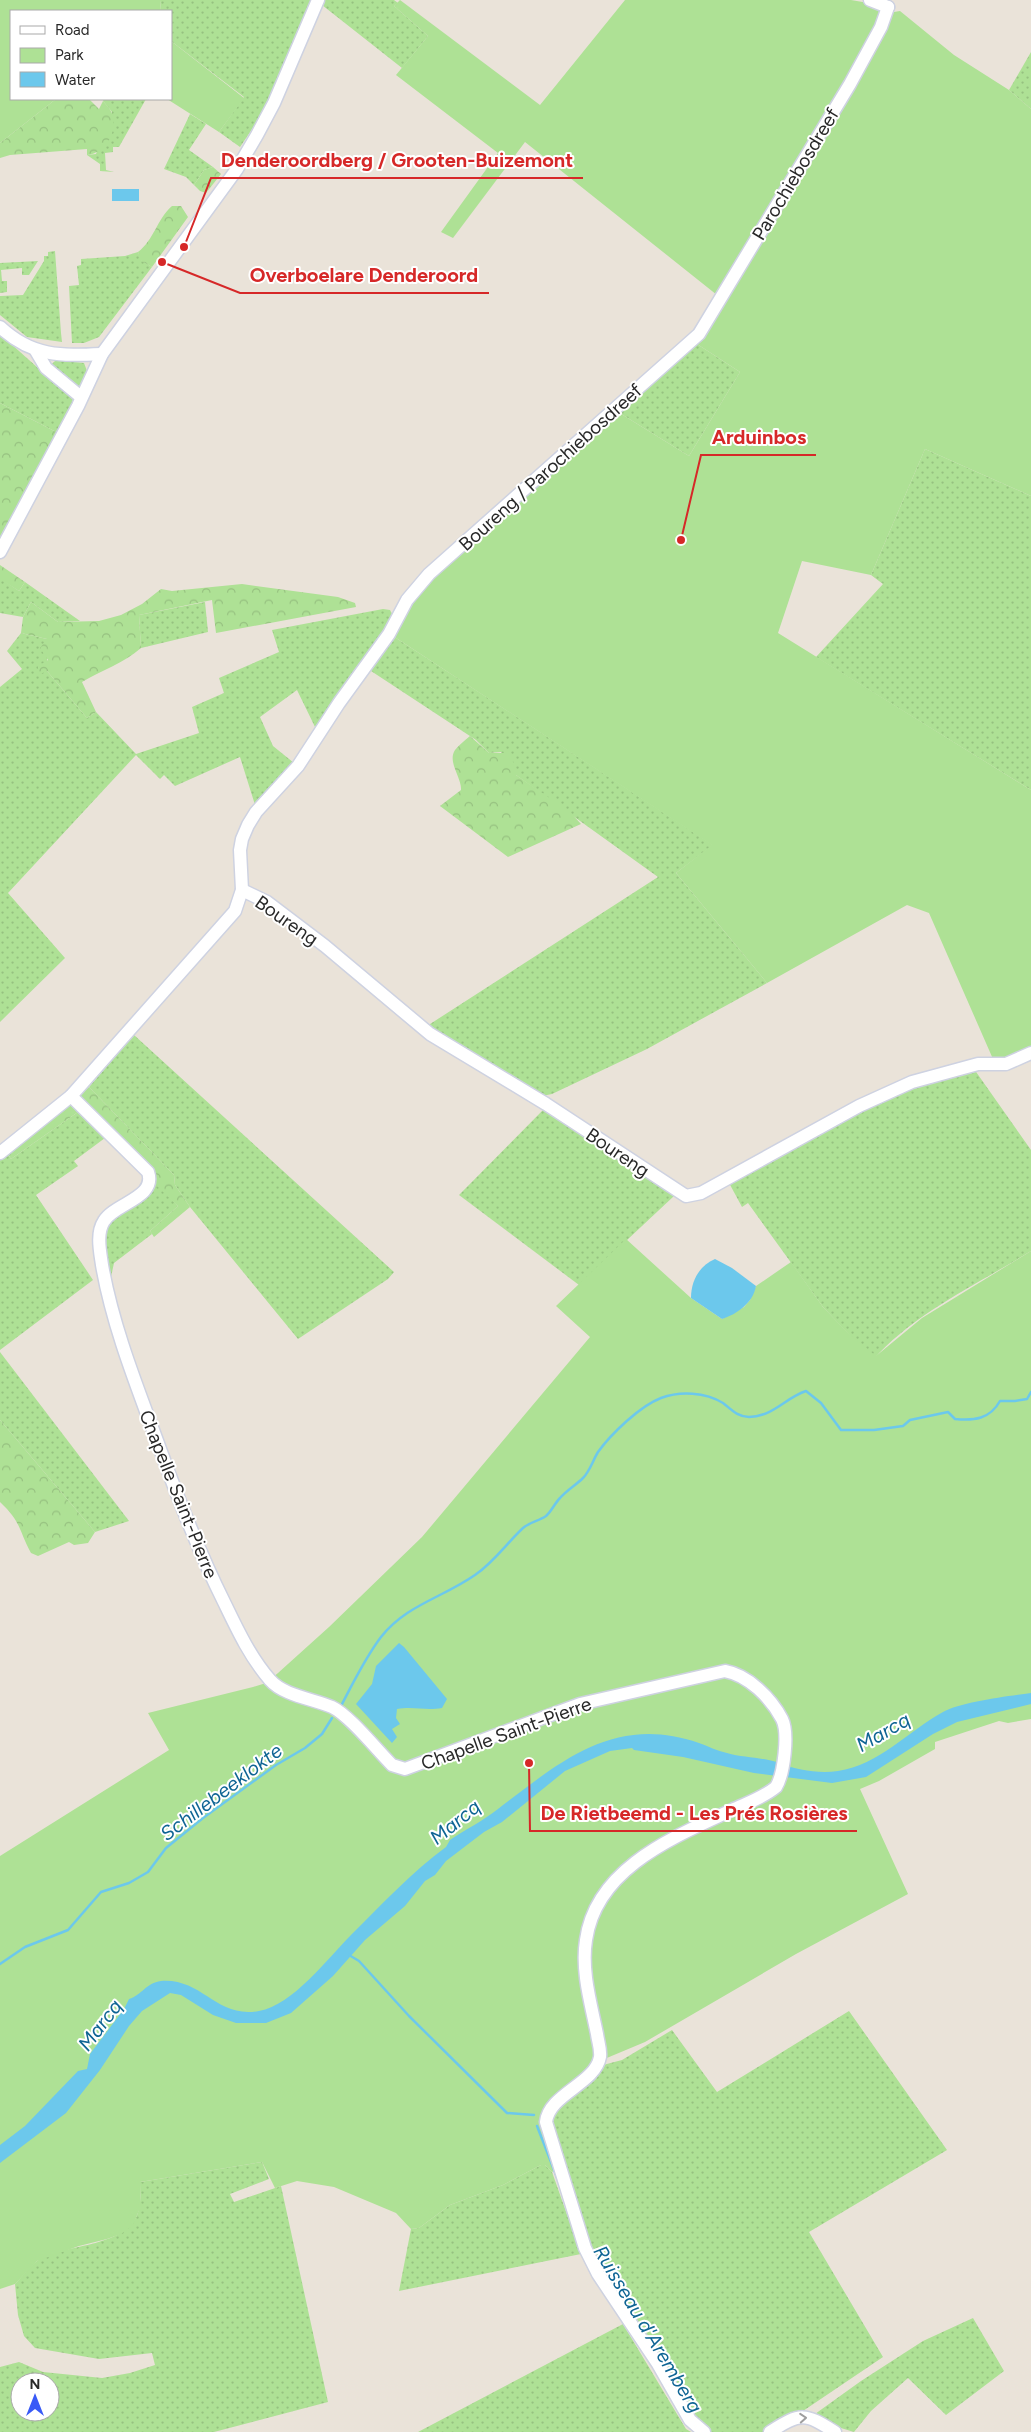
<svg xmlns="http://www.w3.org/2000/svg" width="1031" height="2432" viewBox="0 0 1031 2432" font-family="Figtree,sans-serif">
<defs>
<pattern id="grass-dots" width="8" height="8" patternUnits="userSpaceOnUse" patternTransform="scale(1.25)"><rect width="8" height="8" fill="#aee195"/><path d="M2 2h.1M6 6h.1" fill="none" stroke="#96c180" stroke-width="1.8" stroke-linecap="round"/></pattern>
<pattern id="forest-crowns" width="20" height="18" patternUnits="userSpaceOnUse" patternTransform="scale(1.25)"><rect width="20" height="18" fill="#aee195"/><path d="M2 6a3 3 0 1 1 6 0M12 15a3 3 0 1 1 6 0" fill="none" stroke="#96c180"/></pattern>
</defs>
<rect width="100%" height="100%" fill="#eae3d9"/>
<g fill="url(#grass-dots)" fill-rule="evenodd">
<polygon points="161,0 314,0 265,110 240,147 219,132 244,97 171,41 171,11 160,11"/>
<polygon points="324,0 394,0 398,3 394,6 428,36 402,68 322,5"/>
<polygon points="1031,52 1031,109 1009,90"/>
<polygon points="104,99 146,99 119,147 113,147 113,152 105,153 106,170 114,172 100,171 100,164 87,155 96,154 112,112 103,101"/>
<polygon points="190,114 206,124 189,150 213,167 204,170 194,185 186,177 164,169"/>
<polygon points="55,251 61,333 62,342 27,337 0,315 0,296 23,295 44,261 44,256 48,256 48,252"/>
<polygon points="138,252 141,260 152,267 99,337 84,343 72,343 69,286 79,285 77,266 81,265 81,259 125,256"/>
<polygon points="38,261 29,275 22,275 22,268 1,270 2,281 7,281 7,292 0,293 0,263"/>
<polygon points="0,334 76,402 60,434 0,403"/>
<polygon points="697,344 740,372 689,456 618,412"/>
<polygon points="56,360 84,363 87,371 82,384 78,387 51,365"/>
<polygon points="925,449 1031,496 1031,790 816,657 883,584 871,575"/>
<polygon points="0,578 19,591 25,582 80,621 58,622 31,602 23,617 0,613"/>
<polygon points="205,602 208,632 141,648 139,615"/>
<polygon points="383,609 390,610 392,614 389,625 316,729 297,690 260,717 273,746 294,763 256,808 240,757 175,786 164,775 160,779 136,755 8,893 65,958 0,1022 0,687 22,669 7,651 21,633 47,639 47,671 87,718 96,712 136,754 199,733 192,707 224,693 219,678 279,652 272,630"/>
<polygon points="393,636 713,845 676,873 767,983 647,1049 552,1094 542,1096 427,1026 658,877 516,775 501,752 489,753 476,740 368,669"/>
<polygon points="134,1035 394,1272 388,1279 298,1339 190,1207 175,1185 174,1175 89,1087"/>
<path d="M974,1069L1031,1150V1251C978,1284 914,1313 873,1360L823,1307L748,1203L742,1207L728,1181L909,1087Z"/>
<polygon points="546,1107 674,1196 579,1285 459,1195"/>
<polygon points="78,1112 109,1135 74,1161 78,1166 36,1195 93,1280 0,1350 0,1159 8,1154 11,1159"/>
<path d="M156,1182L178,1206L150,1231L152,1234L114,1263L111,1277H108C107,1264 102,1247 105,1234C109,1213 143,1201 156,1182Z"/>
<polygon points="0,1352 129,1521 95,1532 0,1420"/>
<polygon points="849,2011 947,2150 809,2232 883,2357 803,2411 763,2432 709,2432 692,2416 601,2271 584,2238 549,2117 603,2065 622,2060 672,2030 717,2092"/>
<path d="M262,2162L269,2179L230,2194L234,2202L281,2186L328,2402L214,2432H0V2367L19,2362L43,2372L102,2378L130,2373L155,2365L152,2353L99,2359L35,2348L24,2336L18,2315L15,2284C22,2277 29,2267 37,2261C66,2242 130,2249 139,2209C141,2201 140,2190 140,2182ZM20,2382H50V2412H20Z"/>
<polygon points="541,2165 545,2165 552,2172 581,2254 399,2291 411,2229 419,2228 450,2205 503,2185"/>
<polygon points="973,2318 1004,2371 946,2415 908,2378 871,2411 854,2432 831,2425 815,2414 861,2381 923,2341"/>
<polygon points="623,2324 686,2429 691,2432 418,2432"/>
</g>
<g fill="url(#forest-crowns)">
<path d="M56,99H89L99,109L103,101C106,105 111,109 112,114C118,132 106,153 87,155V149L10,155L0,158V143Z"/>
<polygon points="213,167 221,174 206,193 200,191 194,185 204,170"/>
<path d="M172,206H181L188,217L152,267L140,260L138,252C154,240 157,219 172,206Z"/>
<polygon points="0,403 60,434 0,545"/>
<polygon points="0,565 25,582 19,591 0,579"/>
<path d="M242,584L338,597L355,603L356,607L216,633L212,600L139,615L141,648C124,663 102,670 82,682L96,712L87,718L47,671L38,675V666L48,660L40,648L47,639L21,633L23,617L31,602L58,622L99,621L121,615L142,604L161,589L172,591Z"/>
<path d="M470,736L489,753H507L516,766V775L570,812L581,824L508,857L440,806L461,790C462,778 447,762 455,750C459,745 465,740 470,736Z"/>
<polygon points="89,1087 174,1175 175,1185 190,1207 154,1237 150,1231 178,1206 157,1186 154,1175 78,1112 11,1159 8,1154"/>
<path d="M0,1420L95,1532L88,1543L74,1545L69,1542L38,1556L31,1553C18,1529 22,1523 0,1502Z"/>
</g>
<g fill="#aee195">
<polygon points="0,0 161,0 160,11 11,11 11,99 56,99 0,143"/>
<polygon points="400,0 540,105 625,0 851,0 880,5 894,12 900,11 954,55 1009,90 1031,109 1031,496 925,449 871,575 802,561 778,633 1031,790 1031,1049 1005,1059 993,1059 929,913 907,905 767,983 676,873 712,845 393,636 409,606 433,578 618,412 689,456 740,372 697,344 717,295 525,142 453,238 441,232 498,153 396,75 428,36 394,6"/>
<polygon points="171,41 244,98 219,132 167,99 171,99"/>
<polygon points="626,1239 691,1298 722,1319 744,1307 750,1300 756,1286 791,1262 823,1307 848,1333 876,1356 922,1318 1031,1251 1031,1719 1008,1723 999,1721 935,1742 935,1749 879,1781 860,1789 908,1894 796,1954 645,2042 602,2060 547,2109 557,2169 552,2172 545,2165 541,2165 503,2185 450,2205 419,2228 411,2229 396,2213 334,2187 297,2181 275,2188 262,2162 140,2182 140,2208 133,2225 121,2234 107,2239 79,2246 37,2261 15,2284 0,2289 0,1856 169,1750 148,1713 253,1687 266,1683 278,1673 329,1627 422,1537 590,1337 556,1306"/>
</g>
<g fill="#6cc8ec">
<rect x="112" y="189" width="27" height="12"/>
<path d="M715,1259L732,1268L756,1286C753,1303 737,1314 722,1319L691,1298C691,1281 699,1266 715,1259Z"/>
<path d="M399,1643L404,1647L447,1699L442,1708C425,1711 414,1706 397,1709L396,1718L400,1724L392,1729L397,1737L392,1743L356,1704L372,1684L376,1666Z"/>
<path d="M1031,1693V1704L957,1722L933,1734L866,1777L832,1783L754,1773L683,1757L634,1750L632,1748L610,1751L565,1771L502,1822L484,1832L446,1861L435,1875L425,1881L405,1906L365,1940L333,1976L291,2013L266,2023H236L213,2015L181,1995L170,1993L142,2011L129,2026L100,2070L66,2113L0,2163V2145L25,2126L78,2071L87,2069L90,2054L124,2009L129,1999C142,1995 146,1983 161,1981C203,1978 216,2019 259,2011C293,2005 327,1959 351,1935C380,1906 413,1871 446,1847L450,1840C466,1829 483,1821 498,1809C561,1761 615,1714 699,1743C708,1746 717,1751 727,1753C744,1758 763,1757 779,1763C797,1770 819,1774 838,1771C879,1765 908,1731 943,1712C961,1702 1009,1696 1031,1693Z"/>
</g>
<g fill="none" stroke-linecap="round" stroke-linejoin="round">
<g stroke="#6cc8ec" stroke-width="2.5">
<path d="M341,1706C353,1683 365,1658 381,1637C406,1605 442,1598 475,1575C494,1562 506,1544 523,1528C530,1522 539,1521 546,1516C551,1512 555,1503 560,1498C567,1490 576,1485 583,1478C590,1471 593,1460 598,1452C611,1434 640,1406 661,1398C680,1391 705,1392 723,1403C731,1409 737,1417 749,1417C774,1416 785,1398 806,1391L821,1403L841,1430H874L903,1426L910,1420L948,1412L955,1419C974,1421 990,1419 1000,1401H1015L1027,1399L1031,1392"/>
<polyline points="349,1955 359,1961 409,2016 507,2113 534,2115"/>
<polyline points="0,1964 25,1947 68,1930 101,1892 129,1883 148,1872 166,1848 203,1818 276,1765 305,1748 322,1734 332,1718"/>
<polyline points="537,2126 558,2180"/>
</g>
<defs>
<g id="minor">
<polyline points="870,0 888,7"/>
<path d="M0,327C32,357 61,356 102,354"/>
<polyline points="36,351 46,368 81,397"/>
<polyline points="0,552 78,406 102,354 237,169 257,135 274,103 318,0"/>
<polyline points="242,890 267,902 325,946 430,1034 546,1104 686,1196 701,1193 859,1106 912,1082 978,1064 1006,1064 1031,1053"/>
<path d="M71,1096L148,1172C157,1198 115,1203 104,1221C96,1233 100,1251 102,1265C113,1328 138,1389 160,1449C179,1501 199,1552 224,1602C237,1629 250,1657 270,1680C284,1696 314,1699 332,1707C349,1715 377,1750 392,1765L405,1769L580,1704L725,1671C748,1675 771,1698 782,1719C789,1733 784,1774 776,1787C763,1798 747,1803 732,1810C674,1837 596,1868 586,1940C581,1971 591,2004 597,2034C598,2042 601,2049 600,2057C595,2084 549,2094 546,2122L585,2248L598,2274L658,2364L690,2420L704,2432"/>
<polyline points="0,1153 71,1096 235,911 242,890 240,850 242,839 248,825 256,812 298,766 339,703 389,634 407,600 429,574 699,334 850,84 881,27 888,7"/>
<path d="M770,2432C801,2412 805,2413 835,2432"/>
</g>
</defs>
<use href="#minor" stroke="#ced2e1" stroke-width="15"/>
<use href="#minor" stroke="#fff" stroke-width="12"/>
</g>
<defs><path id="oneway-chevron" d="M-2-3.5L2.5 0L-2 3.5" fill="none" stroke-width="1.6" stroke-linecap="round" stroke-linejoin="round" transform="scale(1.25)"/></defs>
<use stroke="#9e9e9e" href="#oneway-chevron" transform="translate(803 2418) rotate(-4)"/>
<g text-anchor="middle" stroke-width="4" stroke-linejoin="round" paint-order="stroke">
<g font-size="19" fill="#282828" stroke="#fff">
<text transform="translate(795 174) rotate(-59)" y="7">Parochiebosdreef</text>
<text transform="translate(550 467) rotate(-42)" y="7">Boureng / Parochiebosdreef</text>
<text transform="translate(287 920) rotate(35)" y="7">Boureng</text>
<text transform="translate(618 1152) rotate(34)" y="7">Boureng</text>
<text transform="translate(179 1494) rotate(68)" y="7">Chapelle Saint-Pierre</text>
<text transform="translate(506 1733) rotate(-20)" y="7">Chapelle Saint-Pierre</text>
</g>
<g font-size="20" font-style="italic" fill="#0f6594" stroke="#fff">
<text transform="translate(883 1732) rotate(-30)" y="7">Marcq</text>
<text transform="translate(221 1792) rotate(-37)" y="7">Schillebeeklokte</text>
<text transform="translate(455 1822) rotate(-39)" y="7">Marcq</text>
<text transform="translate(100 2025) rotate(-53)" y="7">Marcq</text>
<text transform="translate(648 2329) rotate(59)" y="7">Ruisseau d'Aremberg</text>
</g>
</g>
<path fill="none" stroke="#d62828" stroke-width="2" d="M184 247L211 178H583M162 262L240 293H489M681 540L701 455H816M529 1763L530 1831H857"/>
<g fill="#d62828" stroke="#fff" stroke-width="2">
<circle cx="184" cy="247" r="5"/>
<circle cx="162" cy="262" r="5"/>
<circle cx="681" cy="540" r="5"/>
<circle cx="529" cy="1763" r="5"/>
</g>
<g font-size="20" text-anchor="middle" font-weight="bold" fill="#d62828" stroke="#fff" stroke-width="4" stroke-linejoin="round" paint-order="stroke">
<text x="397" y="167">Denderoordberg / Grooten-Buizemont</text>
<text x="364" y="282">Overboelare Denderoord</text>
<text x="759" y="444">Arduinbos</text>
<text x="694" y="1820">De Rietbeemd - Les Prés Rosières</text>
</g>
<rect x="10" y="10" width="162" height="90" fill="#ffffff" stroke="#a9a9a9"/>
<rect x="20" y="26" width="25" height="8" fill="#ffffff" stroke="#a9a9a9"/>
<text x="55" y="35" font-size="15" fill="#282828">Road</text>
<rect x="20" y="48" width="25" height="15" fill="#aee195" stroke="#a9a9a9"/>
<text x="55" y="60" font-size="15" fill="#282828">Park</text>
<rect x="20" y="72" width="25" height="15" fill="#6cc8ec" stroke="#a9a9a9"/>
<text x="55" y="85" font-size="15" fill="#282828">Water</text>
<g transform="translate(35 2397)"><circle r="24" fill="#ffffff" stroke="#a9a9a9"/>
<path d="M0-4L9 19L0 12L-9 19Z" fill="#395af7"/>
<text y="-8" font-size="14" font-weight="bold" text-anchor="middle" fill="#282828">N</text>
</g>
</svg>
